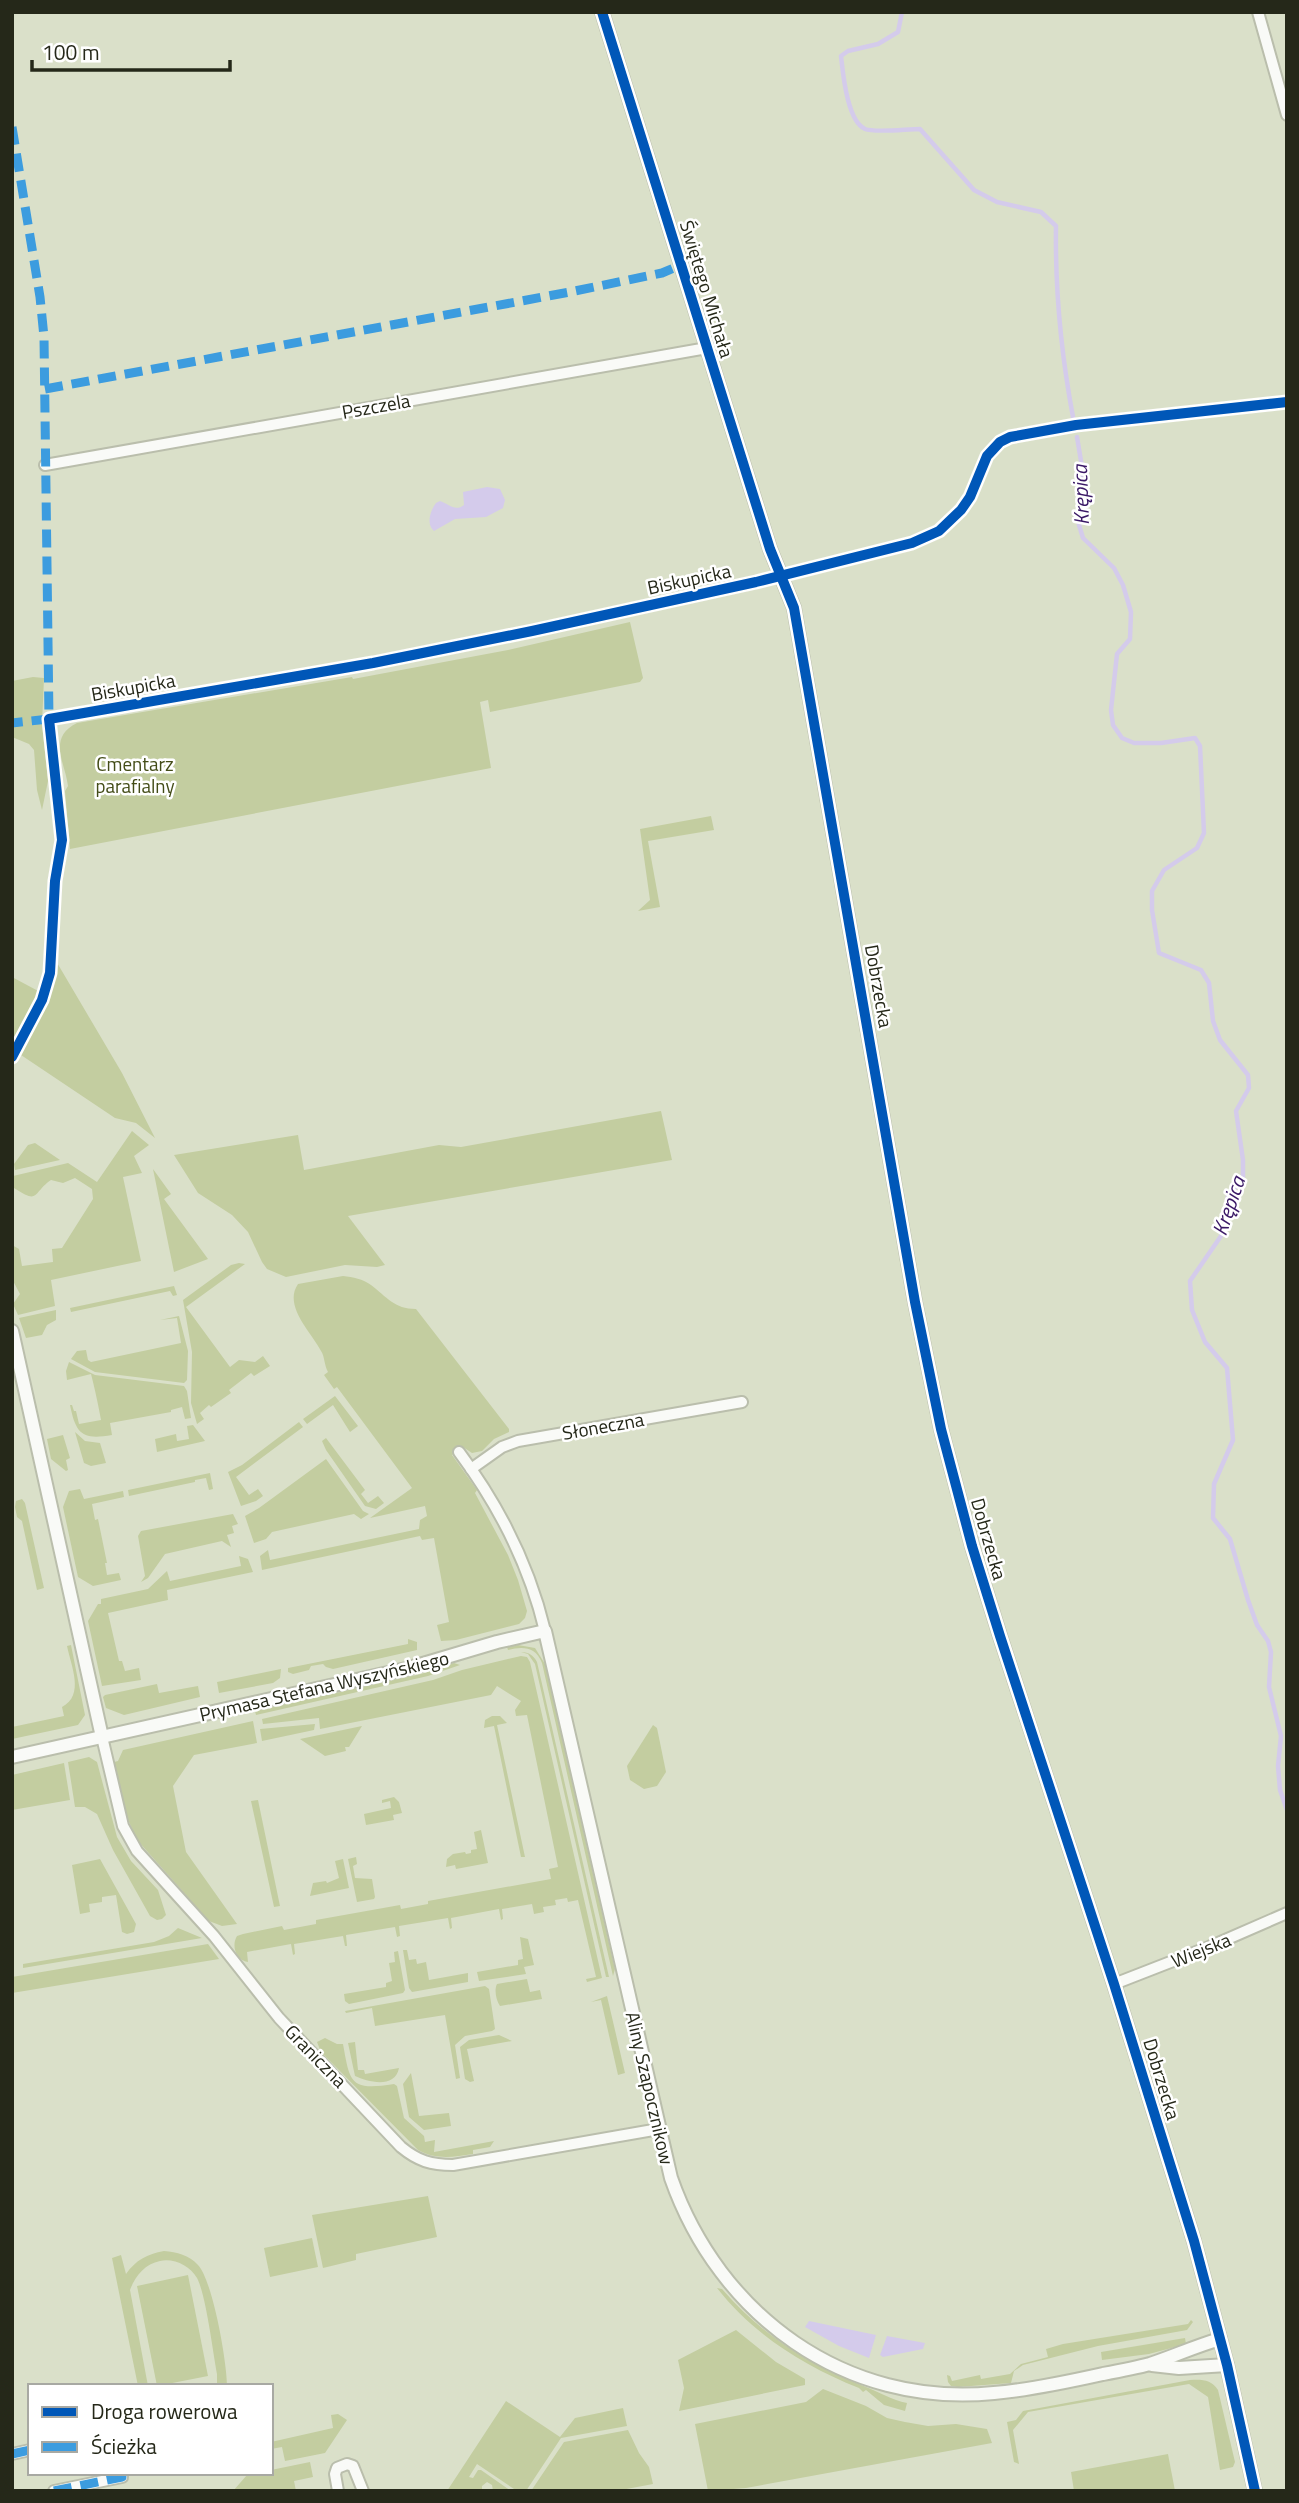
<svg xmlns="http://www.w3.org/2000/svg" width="1299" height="2503" viewBox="0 0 1299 2503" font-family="'Titillium Web',sans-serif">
<rect width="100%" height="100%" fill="#dae0c9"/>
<g fill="#c3cda0">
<path d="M630,622L643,678L640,682L490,712L488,700L480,702L491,768L70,849L65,791L68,786C65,762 47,738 77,723L352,677L353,679L508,650Z"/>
<polygon points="33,677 44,678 42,724 48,781 42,810 37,790 34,750 29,744 12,737 12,681"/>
<polygon points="711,816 714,830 648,841 660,907 638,911 650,900 640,829"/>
<polygon points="56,961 122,1073 155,1138 136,1123 115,1118 21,1055 50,999"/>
<polygon points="12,977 40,992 12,1046"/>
<polygon points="661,1111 672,1160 348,1216 385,1265 377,1267 345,1265 286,1277 267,1269 262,1262 248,1232 232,1215 198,1193 174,1155 298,1135 304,1170 439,1145 461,1147"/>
<path d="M132,1131L149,1145L134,1156L142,1173L123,1177L141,1261L51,1280L55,1306L18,1315L13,1304L20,1294L12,1279V1245L19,1249L22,1266L53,1262L52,1249L62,1248L93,1199L92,1189L75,1178L63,1183L51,1180C32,1193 40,1205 14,1188L13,1176L68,1163L97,1182Z"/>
<polygon points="35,1143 60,1160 15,1170 14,1164 28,1145"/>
<polygon points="153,1169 171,1194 164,1199 208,1259 174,1272"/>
<polygon points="239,1263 245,1264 186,1307 230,1367 239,1360 255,1362 263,1356 270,1366 254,1376 251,1373 229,1390 231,1393 211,1407 209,1405 200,1413 204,1419 197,1424 191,1403 192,1352 183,1300 231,1265"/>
<path d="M343,1276C353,1277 363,1279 371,1285C387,1297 394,1309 416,1309L509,1429V1432L494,1439L482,1451L472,1453L463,1447L452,1455L477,1490L475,1493L508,1555L518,1580L527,1611L525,1618L519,1624L456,1640L441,1641L437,1625L449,1622L434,1538L422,1540L420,1536L262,1570L260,1556L268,1550L270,1560L419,1529L420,1520L427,1516L425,1506L370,1518L412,1488L337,1387L334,1389L324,1375L328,1372C324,1365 325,1357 321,1351C311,1332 283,1306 298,1284Z"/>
<polygon points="174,1286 177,1295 173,1296 170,1291 71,1312 70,1308"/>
<polygon points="56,1310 56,1320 47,1325 42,1335 26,1338 19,1318"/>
<polygon points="179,1316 188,1351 187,1380 184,1383 95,1372 71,1359 77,1351 86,1350 88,1360 91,1362 181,1343 177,1318 160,1320"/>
<path d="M69,1362L95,1375L184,1386L187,1391L191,1418L185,1419L182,1407L171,1410V1412L110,1423L112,1435C83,1440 76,1435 70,1405H72L74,1411H76L79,1424L101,1420C98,1403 95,1390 91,1374L67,1380L66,1371Z"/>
<polygon points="335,1396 358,1426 350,1432 333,1405 307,1424 303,1419"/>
<polygon points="299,1422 303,1427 236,1477 249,1495 258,1489 263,1496 256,1501 241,1506 228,1472 242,1465"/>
<polygon points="193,1425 205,1441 157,1452 155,1439 176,1434 177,1441 189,1439 187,1426"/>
<polygon points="75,1432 85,1441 100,1443 106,1463 91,1466 84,1463"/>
<polygon points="63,1435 70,1458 66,1460 68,1470 66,1471 51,1459 47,1439"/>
<polygon points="326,1438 365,1490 361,1494 368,1503 378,1496 384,1503 376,1509 365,1506 326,1450 322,1441"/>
<polygon points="326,1459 363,1511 369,1514 361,1519 354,1514 272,1532 266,1539 254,1543 245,1516 259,1508"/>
<polygon points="210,1473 213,1489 209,1490 206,1478 195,1480 195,1482 129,1496 128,1490"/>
<polygon points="80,1489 84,1499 123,1491 124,1497 92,1504 95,1520 98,1519 107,1563 105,1563 107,1575 119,1573 121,1580 93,1586 78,1577 63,1507 69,1491"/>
<polygon points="22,1499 25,1503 44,1588 37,1590 22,1521 17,1517 15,1507 16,1501"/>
<polygon points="233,1514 238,1524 232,1526 234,1533 227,1535 231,1547 222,1541 165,1554 148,1578 141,1582 145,1576 138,1536 141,1531"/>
<polygon points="239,1556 248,1559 253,1572 167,1590 168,1600 108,1613 119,1661 122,1661 125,1671 139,1668 141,1680 102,1686 88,1621 98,1604 101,1604 101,1599 148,1589 167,1571 170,1581 241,1566"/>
<polygon points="408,1639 417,1642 417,1650 333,1669 326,1667 323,1664 311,1666 309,1670 293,1674 288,1672 288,1668 408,1644"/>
<path d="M71,1645L85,1715L78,1725L12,1739V1727L64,1716L62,1707C85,1695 71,1666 67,1646Z"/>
<path d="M518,1645L535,1648L545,1664L615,1969L613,1976L542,1663C536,1647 523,1646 508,1650L507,1647Z"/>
<path d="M521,1652C529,1652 534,1656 537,1662L609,1977H606L535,1664L528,1654Z"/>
<path d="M521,1656L527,1657L530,1662L602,1978L587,1982L586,1979L596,1977L578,1900L568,1902L567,1898L555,1900L556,1905L543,1907L544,1912L534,1914L532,1904L502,1909L503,1919L501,1920L499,1909L451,1918L452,1928L450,1929L448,1918L399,1926L400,1936L397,1937L395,1927L346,1935L347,1946H345L343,1936L294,1944L295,1954L293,1955L291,1944L247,1952L248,1962C236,1960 231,1946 237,1936L243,1934L282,1926L284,1930L316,1924V1920L400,1905L401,1909L428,1904V1901L551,1879L549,1869L558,1867L527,1715L516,1716L515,1710L521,1701L497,1686L491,1695L320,1729L319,1718L263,1724L262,1719L433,1680L462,1670Z"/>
<polygon points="454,1663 460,1665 428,1676 256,1715 255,1711 421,1674"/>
<polygon points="281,1669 280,1678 273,1683 219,1693 217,1682"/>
<polygon points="157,1684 159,1693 198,1686 200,1697 124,1715 106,1708 103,1697 105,1695"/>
<polygon points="492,1716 500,1716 507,1723 497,1725 525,1857 521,1857 494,1726 484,1728 485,1720"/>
<polygon points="253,1721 257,1743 194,1755 173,1786 186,1852 237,1924 222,1926 209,1921 138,1841 128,1820 114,1762 118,1761 123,1750"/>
<polygon points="315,1724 314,1730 262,1741 260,1729"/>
<polygon points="653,1725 657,1728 666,1772 657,1786 644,1789 630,1780 627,1766"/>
<polygon points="362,1726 349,1747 345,1747 346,1751 325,1756 300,1739"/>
<polygon points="89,1757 97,1762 117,1837 131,1861 158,1890 166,1915 162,1919 157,1920 150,1916 113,1850 97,1814 85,1807 75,1807 68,1762"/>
<polygon points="64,1763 70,1800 12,1810 12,1775"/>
<polygon points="394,1797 399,1802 402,1813 393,1815 394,1820 366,1825 364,1814 391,1808 390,1801 382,1803 382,1800"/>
<polygon points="258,1800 280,1906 274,1907 251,1801"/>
<polygon points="481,1830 488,1863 456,1869 455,1865 446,1867 447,1859 453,1854 465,1852 466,1854 471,1853 471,1850 477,1849 474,1832"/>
<polygon points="356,1857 357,1864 353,1866 355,1878 372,1879 375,1897 374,1899 357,1902 348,1859"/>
<polygon points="100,1859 136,1924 134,1932 127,1934 122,1932 116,1895 102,1897 102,1902 89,1904 90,1912 80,1914 72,1865"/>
<polygon points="343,1859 349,1888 310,1896 313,1883 326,1881 327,1883 339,1878 335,1861"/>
<polygon points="178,1928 202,1938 23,1968 23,1964 154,1942 169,1936"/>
<polygon points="520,1937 528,1939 534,1965 524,1967 526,1974 479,1981 477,1972 518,1965 518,1960 523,1959"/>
<polygon points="208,1944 219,1959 12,1993 12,1977"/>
<polygon points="403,1950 407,1950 409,1960 416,1959 417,1964 426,1962 429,1980 468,1973 468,1982 412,1992 409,1988"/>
<polygon points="398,1951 405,1990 403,1993 349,2004 345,2001 344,1994 386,1987 386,1983 392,1981 389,1963 395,1962 394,1952"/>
<path d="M527,1979L530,1992L540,1990L542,1999L500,2006C496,2000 494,1990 497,1984Z"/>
<polygon points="485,1986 489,1989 495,2029 492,2031 465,2036 455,2045 460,2078 456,2079 445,2015 375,2026 372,2008 346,2013 345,2011"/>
<polygon points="607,1996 625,2073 618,2075 601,2000 591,2002"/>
<polygon points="499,2035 512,2041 467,2049 474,2081 470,2082 465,2079 460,2047 469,2040"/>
<path d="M325,2038L337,2044H343C350,2083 350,2091 394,2084L397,2086L404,2118L424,2136L425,2142L435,2140L434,2152L494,2141L490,2147L473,2150V2154C453,2157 436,2160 418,2150L321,2052L317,2042Z"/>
<path d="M355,2042L358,2070H364L365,2074L399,2068C395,2089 368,2082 355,2076L348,2043Z"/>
<polygon points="411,2073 419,2116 449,2113 451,2126 424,2130 409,2117 403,2084"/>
<polygon points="428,2196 437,2237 356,2254 356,2260 323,2268 312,2215"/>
<polygon points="312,2238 318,2267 270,2277 264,2248"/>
<path d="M164,2251C177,2252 189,2255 198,2265C213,2281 227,2363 227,2386H217V2374C213,2353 206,2295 197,2278C190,2266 174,2258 160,2261C145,2264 135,2276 130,2290L148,2386H138L112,2258L121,2255L126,2274C136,2260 147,2254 164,2251Z"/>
<polygon points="188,2275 208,2376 157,2386 137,2286"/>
<path d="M717,2288L722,2289C763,2336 808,2364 866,2387C879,2392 892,2400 907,2403L905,2411L884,2405L866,2390L863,2392L859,2388C804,2366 754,2335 717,2288Z"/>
<polygon points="1191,2320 1193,2322 1187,2330 1098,2346 1023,2365 1014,2371 1011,2383 958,2387 951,2386 948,2382 947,2375 950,2376 952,2381 980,2375 981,2379 1010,2374 1021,2364 1048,2357 1046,2349 1063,2344 1188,2324"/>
<polygon points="736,2330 776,2362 805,2379 805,2385 679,2411 684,2388 678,2360"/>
<polygon points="1185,2338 1186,2344 1149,2354 1102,2360 1101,2352"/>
<path d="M1190,2380C1202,2379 1212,2380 1218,2390L1235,2462L1233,2467L1220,2470L1208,2397L1189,2384L1028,2412L1013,2430L1019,2464L1014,2462L1007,2422L1016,2420L1023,2411Z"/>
<polygon points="823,2389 866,2406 887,2418 905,2422 928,2426 956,2424 987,2429 992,2443 746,2488 708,2491 695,2424 806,2402"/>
<polygon points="506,2401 560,2437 575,2418 623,2408 627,2426 561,2438 526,2491 517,2491 477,2464 469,2477 473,2478 478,2470 481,2470 511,2491 493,2491 492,2485 487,2482 482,2486 482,2491 447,2491"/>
<polygon points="338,2414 347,2420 325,2453 285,2461 282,2447 271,2449 271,2442 333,2428 331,2415"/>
<polygon points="628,2430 639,2453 649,2467 653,2484 616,2491 531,2491 564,2442"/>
<polygon points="1168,2454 1175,2491 1074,2491 1071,2472"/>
<polygon points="310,2462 313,2477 294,2481 296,2491 233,2491 247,2475 271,2473 271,2470"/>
</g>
<g fill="#d4cbeb">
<path d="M487,487L500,489L505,500L503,508L486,517L455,519L434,531C426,524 430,511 436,503L440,501C449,504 455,512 464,505L463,492Z"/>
<polygon points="809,2321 876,2335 869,2358 839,2346 805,2327"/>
<polygon points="887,2336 925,2343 923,2349 883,2357 880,2355"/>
</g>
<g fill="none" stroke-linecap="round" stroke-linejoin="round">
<g stroke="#d4cbeb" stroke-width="4.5">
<path d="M902,12L898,32L878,44L848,51L841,56C843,73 847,121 865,129C875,133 907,129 920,129L974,190L997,202L1041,212L1056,226C1055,291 1061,353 1073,417"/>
<polyline points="1077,437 1082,467 1079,525 1083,538 1114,568 1123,585 1131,612 1130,639 1117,654 1111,710 1113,725 1122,738 1134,743 1161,743 1195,738 1200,746 1204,833 1197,848 1164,870 1152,891 1152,910 1159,953 1201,970 1209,983 1213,1021 1220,1040 1248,1075 1249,1088 1236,1111 1243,1160 1243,1178 1228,1196 1221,1236 1190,1281 1192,1310 1205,1342 1227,1368 1233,1440 1214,1484 1213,1518 1230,1539 1248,1600 1257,1625 1268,1641 1271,1652 1269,1687 1281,1736 1278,1766 1280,1790 1287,1810"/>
</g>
<defs>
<g id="minor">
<polyline points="1258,12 1287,115"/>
<polyline points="45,465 707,348"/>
<polyline points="12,1057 42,1000 50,973 55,881 62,840 49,719 373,663 532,631 756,582 912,543 939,531 961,510 970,497 987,456 1000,442 1010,437 1076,425 1287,402"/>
<path d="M459,1452C500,1507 529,1564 545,1631"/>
<polyline points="471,1469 502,1447 518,1441 742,1402"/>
<path d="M102,1737L123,1826L137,1851L214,1936L279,2018L401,2147C418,2161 431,2165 453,2165L659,2129"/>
<polyline points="1114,1984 1209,1947 1287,1913"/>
<polyline points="12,2454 30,2450"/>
<polyline points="54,2491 122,2477 122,2473"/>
<polyline points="338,2491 335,2474 337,2468 347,2464 353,2466 363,2491"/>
</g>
<g id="tertiary">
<polyline points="602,12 770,549 794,608 915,1302 941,1429 972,1546 1000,1636 1114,1984 1194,2241 1227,2365 1255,2491"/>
<polyline points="12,1331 102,1737"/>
<path d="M12,1757L406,1669L497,1642L545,1631L671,2178C719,2315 845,2408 994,2393C1030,2390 1067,2382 1103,2374C1119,2371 1135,2368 1150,2364C1174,2356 1196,2346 1220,2339"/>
<polyline points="1152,2365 1179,2368 1227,2365"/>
</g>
</defs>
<use href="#minor" stroke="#babeac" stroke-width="14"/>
<use href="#tertiary" stroke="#babeac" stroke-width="16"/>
<use href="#minor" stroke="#f9faf7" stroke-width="10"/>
<use href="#tertiary" stroke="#f9faf7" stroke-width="12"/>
<g stroke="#3c9cdf" stroke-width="9" stroke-dasharray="18 9" stroke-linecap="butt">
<polyline points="12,127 40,297 44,337 49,719 12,723"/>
<polyline points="45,389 570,292 662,273 681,265"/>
<polyline points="12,2454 30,2450"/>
<polyline points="54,2491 122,2477 122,2473"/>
</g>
<defs>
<g id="cycleway">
<polyline points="602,12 770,549 794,608 915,1302 941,1429 972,1546 1000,1636 1114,1984 1194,2241 1227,2365 1255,2491"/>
<polyline points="12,1057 42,1000 50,973 55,881 62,840 49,719 373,663 532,631 756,582 912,543 939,531 961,510 970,497 987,456 1000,442 1010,437 1076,425 1287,402"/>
</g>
</defs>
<use href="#cycleway" stroke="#fff" stroke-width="15"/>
<use href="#cycleway" stroke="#0057b8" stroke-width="10"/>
</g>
<g text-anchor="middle" stroke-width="5" stroke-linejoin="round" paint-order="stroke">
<g font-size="19" fill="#252819" stroke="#fff">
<text transform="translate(707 289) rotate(73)" y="7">Świętego Michała</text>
<text transform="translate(376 406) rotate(-10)" y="7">Pszczela</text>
<text transform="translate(689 579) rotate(-12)" y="7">Biskupicka</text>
<text transform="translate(133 687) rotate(-10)" y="7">Biskupicka</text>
<text transform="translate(879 986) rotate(80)" y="7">Dobrzecka</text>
<text transform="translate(603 1426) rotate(-10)" y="7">Słoneczna</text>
<text transform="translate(989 1539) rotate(74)" y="7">Dobrzecka</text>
<text transform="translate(324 1686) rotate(-13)" y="7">Prymasa Stefana Wyszyńskiego</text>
<text transform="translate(1201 1950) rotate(-22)" y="7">Wiejska</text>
<text transform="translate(316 2056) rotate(46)" y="7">Graniczna</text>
<text transform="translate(1162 2079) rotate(73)" y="7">Dobrzecka</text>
<text transform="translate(650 2088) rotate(77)" y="7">Aliny Szapocznikow</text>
</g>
<g font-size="19" fill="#434c17" stroke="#fff">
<text x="135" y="771">Cmentarz<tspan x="135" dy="22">parafialny</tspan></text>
</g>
<g font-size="21" font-style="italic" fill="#3a1866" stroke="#fff">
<text transform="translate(1081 495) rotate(-92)" y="7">Krępica</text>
<text transform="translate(1229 1206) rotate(-71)" y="7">Krępica</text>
</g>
</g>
<rect width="1299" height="2503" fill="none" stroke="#252819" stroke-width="28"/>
<rect x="28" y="2384" width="245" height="91" fill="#ffffff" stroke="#a8a9a3" stroke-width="2"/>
<rect x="42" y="2407" width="35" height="10" fill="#0057b8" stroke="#a8a9a3" stroke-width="2"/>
<text x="91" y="2419" font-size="21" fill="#252819">Droga rowerowa</text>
<rect x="42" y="2442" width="35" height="10" fill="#3c9cdf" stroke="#a8a9a3" stroke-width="2"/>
<text x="91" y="2454" font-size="21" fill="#252819">Ścieżka</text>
<path d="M32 60v10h198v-10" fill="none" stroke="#252819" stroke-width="3.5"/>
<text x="42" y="60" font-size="21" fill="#252819" stroke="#ffffff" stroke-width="5" paint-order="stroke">100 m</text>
</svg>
